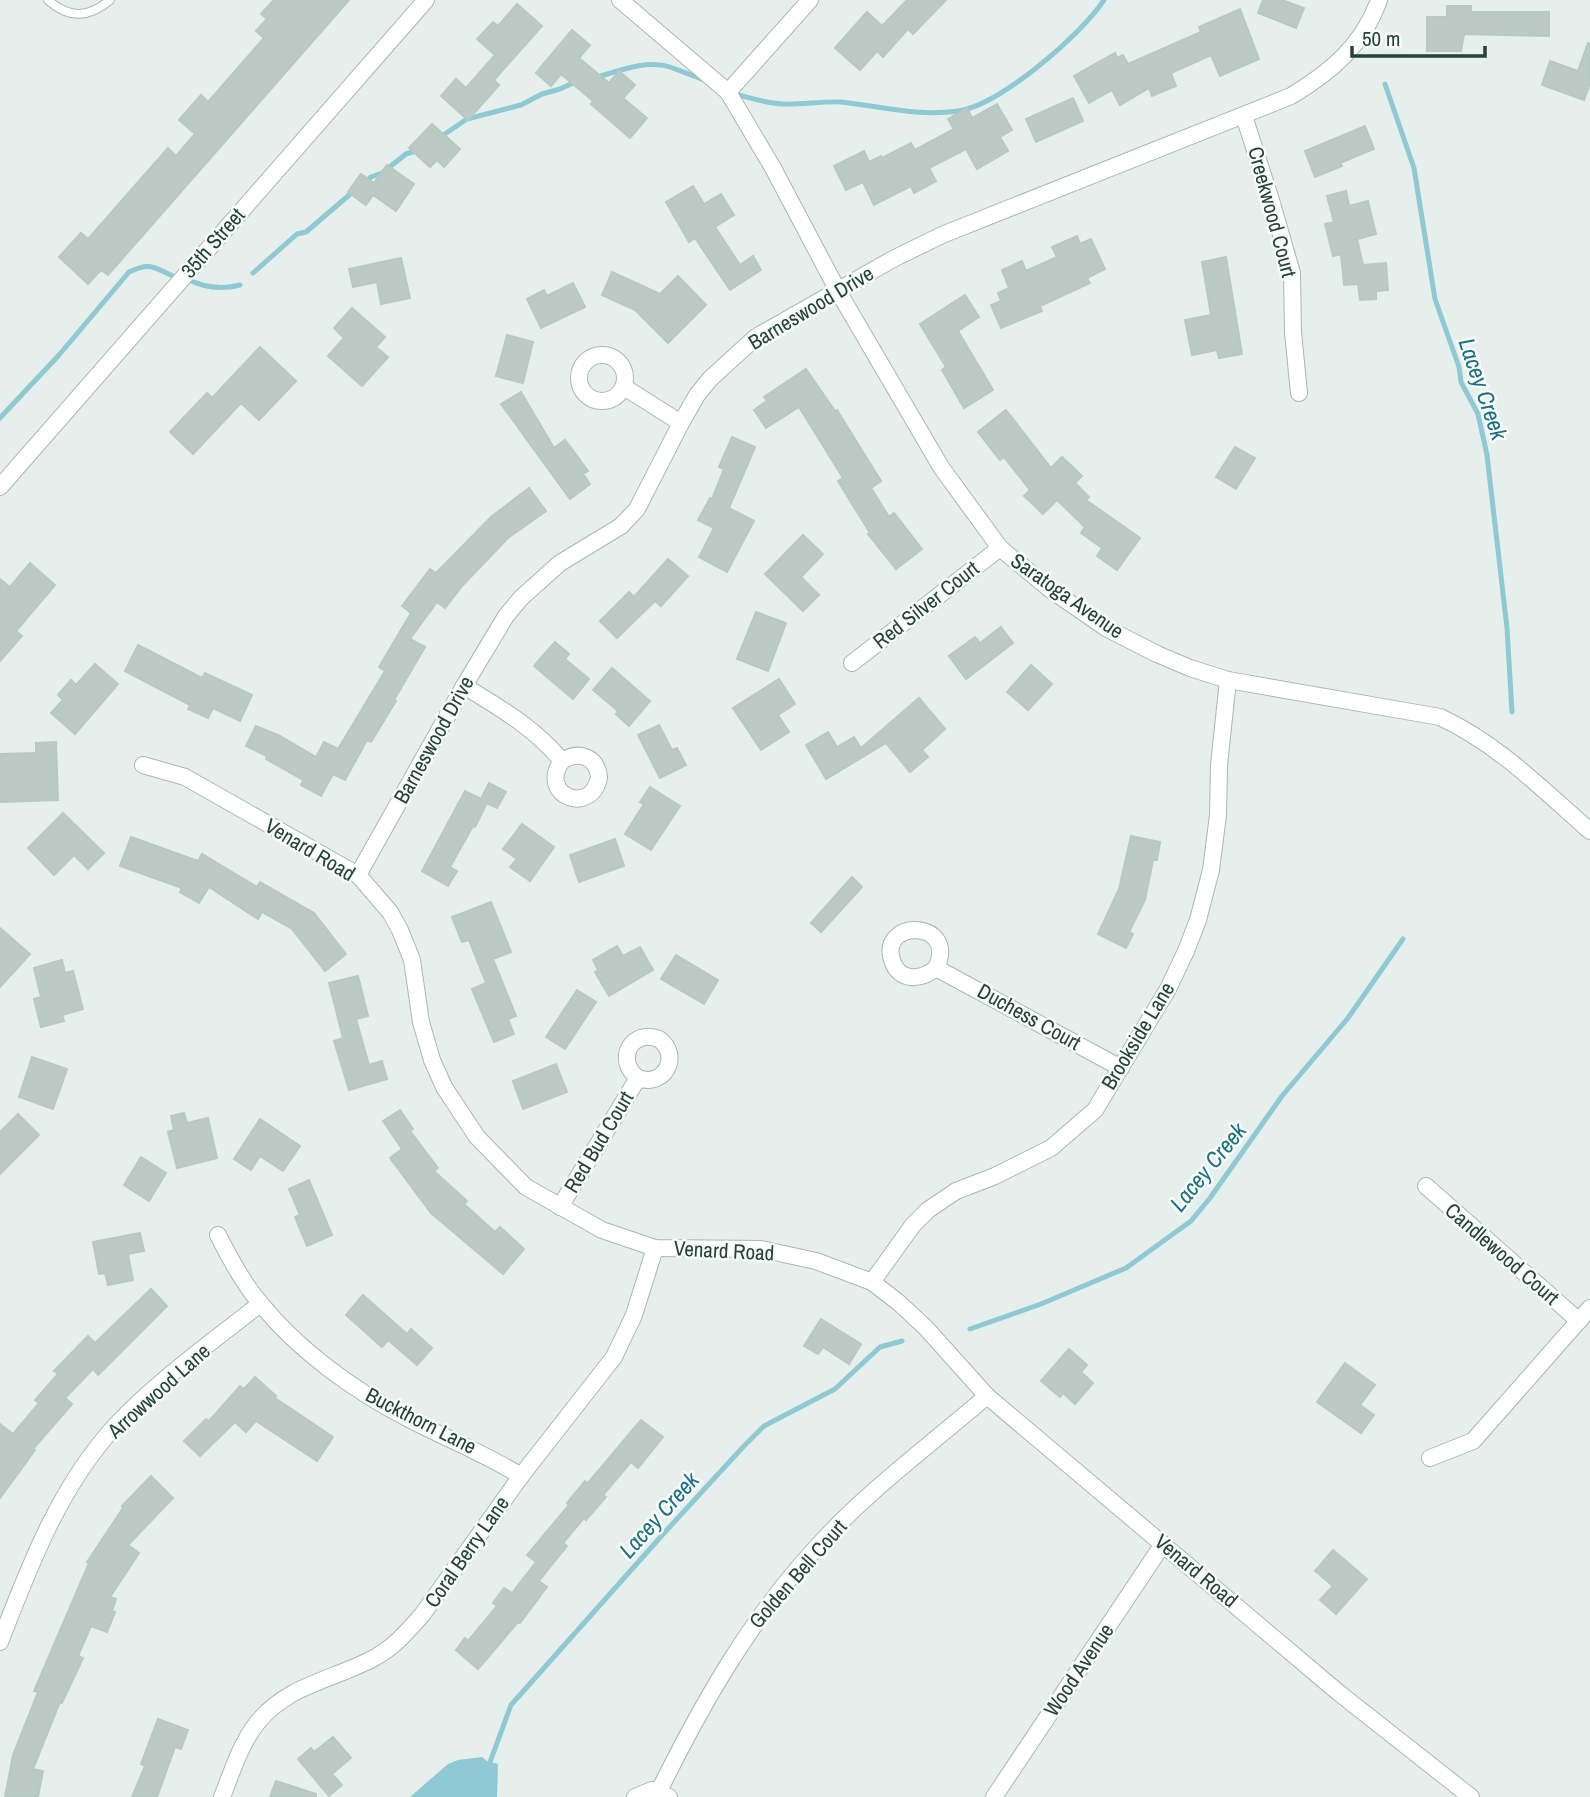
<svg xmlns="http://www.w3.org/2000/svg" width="1590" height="1797" viewBox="0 0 1590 1797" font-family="'Archivo Narrow',sans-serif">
<rect width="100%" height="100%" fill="#e6efeb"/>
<polygon fill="#8ec9d4" points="482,1757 487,1761 498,1764 497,1797 410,1797 448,1764 458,1760"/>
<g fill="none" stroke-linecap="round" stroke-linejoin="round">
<g stroke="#8ec9d4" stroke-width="5">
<path d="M594,78C616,72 646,59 670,67C681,71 693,76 705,80"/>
<polyline points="1385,84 1414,168 1435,299 1459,367 1461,382 1478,414 1487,455 1507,628 1512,712"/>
<path d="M735,94C751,98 766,103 782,104C802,105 821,101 841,102C879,106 919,117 958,111C1000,105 1080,36 1104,0"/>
<polyline points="439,138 467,119 521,105 542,94 560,89 577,81"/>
<polyline points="363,184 371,177 382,173 406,154 419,150"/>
<polyline points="253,273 297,234 306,232 355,190"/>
<path d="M185,278C202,287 221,290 240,285"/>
<path d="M0,418L59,355L129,272C152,261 154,268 175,277"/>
<polyline points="970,1329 1041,1304 1126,1268 1191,1221 1210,1198 1282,1096 1348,1018 1403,939"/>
<polyline points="490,1762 511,1705 665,1532 743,1447 764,1426 835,1389 880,1347 902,1341"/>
</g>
</g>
<g fill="#bbcac4" stroke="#b8c9c2" stroke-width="2">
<polygon points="274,0 349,0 108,275 101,270 88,284 59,257 81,233 88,239 168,148 176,156 195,134 179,120 201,95 208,102 264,38 256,31 267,19 261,14"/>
<polygon points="907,0 946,0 913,34 908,29 883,57 877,51 860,70 835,48 867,12 882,26"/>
<polygon points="1263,0 1282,0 1304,8 1296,28 1258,13"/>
<polygon points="517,4 542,26 494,80 499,85 468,120 441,96 456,79 466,88 495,55 477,39 493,22 498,26"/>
<polygon points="1447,6 1471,6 1471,12 1549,12 1549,36 1464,34 1461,51 1427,51 1427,17 1447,17"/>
<polygon points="1240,9 1259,59 1220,76 1211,55 1171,73 1176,86 1152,96 1149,88 1120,105 1112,90 1089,103 1074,76 1115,53 1117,58 1123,55 1128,64 1201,32 1199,27"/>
<polygon points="572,30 590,45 579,58 609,83 619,71 635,85 623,98 647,118 630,138 591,104 593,101 561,74 551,86 536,73"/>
<polygon points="1588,43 1590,44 1590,84 1584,100 1542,85 1550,61 1578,71"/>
<polygon points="1073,98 1083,121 1036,142 1026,119"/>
<polygon points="997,104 1012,130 1000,137 1008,151 977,169 966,149 929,168 936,181 914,193 911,186 874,205 863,182 846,190 834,166 864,151 869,162 881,156 882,158 911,143 915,150 954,129 948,119 967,108 972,118"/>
<polygon points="432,124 460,149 444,167 437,160 430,167 409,148"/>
<polygon points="1365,126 1374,149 1340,163 1342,166 1315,177 1305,151"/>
<polygon points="387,165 414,184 396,211 373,195 366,205 348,192 361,174 374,183"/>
<polygon points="693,186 704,204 721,194 734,215 715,227 740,265 753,256 761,270 730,290 695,238 689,242 666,202"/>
<polygon points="1346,191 1349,206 1368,201 1376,234 1357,239 1363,265 1386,263 1388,290 1376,291 1376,299 1360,300 1358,284 1344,285 1341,254 1333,256 1325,224 1334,222 1327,196"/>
<polygon points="1077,236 1080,244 1091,239 1105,269 1087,278 1090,283 1040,306 1042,311 1001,328 991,305 1001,301 998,293 1009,288 1002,270 1022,261 1026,271 1057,257 1052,247"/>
<polygon points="1226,257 1242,354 1219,358 1217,350 1192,355 1185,320 1211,315 1202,262"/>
<polygon points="401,258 410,298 381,304 377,282 353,287 349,269"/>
<polygon points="612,272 660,294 678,276 706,305 668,343 635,310 602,295"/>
<polygon points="573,283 585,307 541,328 527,299 544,290 547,296"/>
<polygon points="965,295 979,317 958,331 993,390 964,408 942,370 946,367 920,324"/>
<polygon points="352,308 385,337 376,347 388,357 362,386 328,356 344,338 334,328"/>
<polygon points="507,335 533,342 523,383 496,376"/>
<polygon points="260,347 296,381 259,420 241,403 193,454 170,432 207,393 212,398"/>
<polygon points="806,369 835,411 837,410 881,481 871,488 889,517 894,513 922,549 896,569 868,534 870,533 838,481 843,478 799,407 766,428 754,410 767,401 764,397"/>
<polygon points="521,392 554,448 565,440 588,471 583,474 590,484 570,499 501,404"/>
<polygon points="1006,410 1051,468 1062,457 1082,476 1075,483 1089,497 1086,500 1140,538 1117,570 1097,556 1102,548 1081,533 1085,527 1057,500 1043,514 1024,496 1030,490 1004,457 1000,460 978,432"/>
<polygon points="732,437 755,447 729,508 754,521 727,572 699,557 714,528 698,520 710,498 712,499 724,469 719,467"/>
<polygon points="1235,447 1255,458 1236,489 1216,477"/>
<polygon points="529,488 546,511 508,538 462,586 445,608 437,602 410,639 425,647 394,700 396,701 371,742 367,740 345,780 333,774 321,796 301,785 303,780 266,759 267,756 246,746 256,726 280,736 316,757 324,742 338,749 385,671 379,667 411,613 402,606 430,569 436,573 491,517"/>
<polygon points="803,535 823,554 801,577 819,595 803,611 765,574"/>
<polygon points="668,559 688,576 661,606 655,601 617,638 600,621 629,592 634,597"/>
<polygon points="30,563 55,585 16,631 22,636 0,661 0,579 10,587"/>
<polygon points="756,612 786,623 768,671 737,659"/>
<polygon points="1001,627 1013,643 966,679 949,656 975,637 980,643"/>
<polygon points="555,642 569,654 565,659 589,679 573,699 534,666"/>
<polygon points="138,645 202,678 205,673 252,695 240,721 213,708 208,718 188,709 190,705 125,671"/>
<polygon points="95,664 118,684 75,734 51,713 63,700 58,695 71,680 76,685"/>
<polygon points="1031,665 1052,684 1028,710 1007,692"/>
<polygon points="612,668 650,701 629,726 616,714 618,711 593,690"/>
<polygon points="779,679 795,704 778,715 789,732 761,750 733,708"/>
<polygon points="919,698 945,729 922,750 928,757 910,772 886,743 826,779 806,745 828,732 837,747 854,737 861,748"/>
<polygon points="659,725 672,750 677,748 686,765 660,778 638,735"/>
<polygon points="56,742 58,800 0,802 0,754 36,753 36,743"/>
<polygon points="489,783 506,792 497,808 487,803 475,827 473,826 450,867 457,871 448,886 422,871 465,791 481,799"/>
<polygon points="650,787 680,806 651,850 625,834 644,804 640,802"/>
<polygon points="63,813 104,853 88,869 74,855 54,875 28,848"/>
<polygon points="522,824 554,847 530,881 510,867 517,859 503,849"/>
<polygon points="1131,836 1160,842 1157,860 1153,860 1145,900 1129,932 1133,934 1126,948 1098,934 1119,889"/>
<polygon points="131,837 198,861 202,854 257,887 260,882 314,913 346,954 325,971 292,929 262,912 258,919 209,887 199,903 180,892 182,888 120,866"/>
<polygon points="615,839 624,866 579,882 570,855"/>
<polygon points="852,877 862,887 821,932 811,923"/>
<polygon points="491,902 511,952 493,959 516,1016 508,1019 514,1034 494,1042 472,989 486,983 469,940 462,942 452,917"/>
<polygon points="0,928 30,954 0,987"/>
<polygon points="617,946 623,956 640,947 653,970 609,996 595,972 598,970 593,960"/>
<polygon points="676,955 718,980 704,1004 661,979"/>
<polygon points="62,960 65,973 73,971 83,1009 62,1015 64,1021 41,1027 34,999 41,997 34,968"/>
<polygon points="358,976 368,1016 356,1019 369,1065 382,1061 387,1079 349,1090 334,1041 343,1038 329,983"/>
<polygon points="577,990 596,1002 565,1049 546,1037"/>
<polygon points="32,1057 67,1069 53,1109 19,1097"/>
<polygon points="556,1064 567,1092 523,1109 513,1081"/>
<polygon points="400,1110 413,1129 410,1131 438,1168 434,1171 467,1201 464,1204 495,1232 500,1227 524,1249 503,1274 431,1213 390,1158 402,1149 383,1121"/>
<polygon points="184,1113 187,1123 208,1118 217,1158 177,1168 168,1132 174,1130 171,1116"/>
<polygon points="18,1114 39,1135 0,1174 0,1132"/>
<polygon points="260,1119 300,1146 283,1171 260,1156 251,1170 234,1159"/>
<polygon points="141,1157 166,1173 149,1201 124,1185"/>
<polygon points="309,1180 332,1235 307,1246 295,1217 300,1215 289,1189"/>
<polygon points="140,1233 144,1251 128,1254 133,1280 108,1285 105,1273 99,1274 93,1242"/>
<polygon points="151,1289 167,1306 98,1375 93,1369 65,1398 72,1404 33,1449 35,1450 0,1498 0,1424 13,1434 39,1403 35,1400 58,1374 54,1371 88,1336 95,1343"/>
<polygon points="363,1295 407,1334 411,1329 432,1348 417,1365 388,1340 382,1347 346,1315"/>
<polygon points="821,1319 861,1344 849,1364 823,1347 818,1354 804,1346"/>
<polygon points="1069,1349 1087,1365 1081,1372 1093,1383 1075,1404 1063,1393 1060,1397 1041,1381"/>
<polygon points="1345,1363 1375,1385 1360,1405 1374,1415 1361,1433 1317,1402"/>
<polygon points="255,1377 276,1396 275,1398 333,1437 317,1461 256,1421 246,1432 235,1422 200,1456 184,1441 206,1419 209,1421 240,1386 244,1389"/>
<polygon points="641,1420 663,1437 638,1468 631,1462 603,1495 606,1497 586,1520 584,1518 563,1543 567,1546 539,1581 547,1587 520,1623 518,1622 478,1669 456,1650 465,1638 468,1641 497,1606 493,1603 504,1588 512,1593 536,1562 527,1555 569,1505 567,1503 585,1481 588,1483"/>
<polygon points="151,1476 173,1498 128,1545 139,1553 110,1597 116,1599 112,1611 115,1612 107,1632 91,1626 78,1656 83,1658 62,1703 60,1702 33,1769 43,1771 38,1797 5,1797 13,1755 38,1692 34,1691 89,1563 87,1562 123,1508 122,1506"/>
<polygon points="1333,1550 1367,1579 1336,1614 1320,1600 1333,1586 1315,1571"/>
<polygon points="158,1719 188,1730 181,1749 175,1747 157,1797 132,1797 145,1766 141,1764"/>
<polygon points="333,1737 351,1758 332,1774 342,1785 329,1796 298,1759 311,1748 314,1752"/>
<polygon points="276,1781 316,1794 316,1797 270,1797"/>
</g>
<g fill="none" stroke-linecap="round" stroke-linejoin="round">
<defs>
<path id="lane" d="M48,0C69,19 89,18 110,0"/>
<g id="street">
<path d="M620,0L728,92L773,168L838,291L941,467L1000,548L1051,590L1106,628L1157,654L1190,668L1228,680L1440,717C1498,744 1542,789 1590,831"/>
<polyline points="728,92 810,0"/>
<polyline points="1244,116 1271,200 1292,273 1293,332 1299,393"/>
<circle cx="602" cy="378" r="23"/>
<polyline points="624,387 681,423"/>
<polyline points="0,487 426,0"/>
<polyline points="852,663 1000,548"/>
<path d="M464,686C500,708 535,728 562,761C537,795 592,817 599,777C597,757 579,750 562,761"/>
<polyline points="143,765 185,777 358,875 390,912 400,930 412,960 421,1022 432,1060 444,1087 477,1137 526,1187 602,1230 655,1248 761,1249 816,1261 872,1282 898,1302 926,1328 987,1396 1339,1693 1471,1797"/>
<path d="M358,875L464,686L506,616L521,598L560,563L621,526L637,509L681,423L697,395L710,379L756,337L893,259L942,235L1291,96C1331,72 1363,45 1379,0"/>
<path d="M936,968C959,920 879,918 892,960C899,983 922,980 936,968L1121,1068"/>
<polyline points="1426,1186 1579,1321"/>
<path d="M560,1207L638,1078C664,1088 682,1056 659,1039C632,1028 614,1060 638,1078"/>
<path d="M218,1235C230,1259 243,1283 260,1303C298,1350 353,1390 407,1418C445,1438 484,1453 521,1476"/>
<polyline points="872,1282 913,1225 928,1210 956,1191 995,1176 1051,1148 1095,1110 1168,989 1186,951 1198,920 1211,870 1218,815 1219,765 1228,680"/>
<polyline points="1430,1458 1473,1441 1590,1308"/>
<path d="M0,1642C30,1565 59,1487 116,1425C156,1382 213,1341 260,1304"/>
<path d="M659,1791C702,1704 749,1621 815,1549C865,1493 930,1445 987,1396"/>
<path d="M222,1797C232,1772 240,1745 257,1723C287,1685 333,1680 374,1658C393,1648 407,1632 422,1615L521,1476L614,1357L634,1315L655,1248"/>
<polyline points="635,1797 652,1790 669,1797"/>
<polyline points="994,1797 1163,1544"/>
</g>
</defs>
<use href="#lane" stroke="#a8b8b2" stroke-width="10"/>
<use href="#street" stroke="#a8b8b2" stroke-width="18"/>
<use href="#lane" stroke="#fff" stroke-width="8"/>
<use href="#street" stroke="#fff" stroke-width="16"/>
</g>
<g text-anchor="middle" stroke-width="5" stroke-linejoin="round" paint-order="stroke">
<g font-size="21" fill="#24423a" stroke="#f7fbf9">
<text transform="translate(1272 212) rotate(75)" y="7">Creekwood Court</text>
<text transform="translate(213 243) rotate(-49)" y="7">35th Street</text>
<text transform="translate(811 308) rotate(-31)" y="7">Barneswood Drive</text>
<text transform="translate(1067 596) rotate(35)" y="7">Saratoga Avenue</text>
<text transform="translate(926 605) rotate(-38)" y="7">Red Silver Court</text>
<text transform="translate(434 740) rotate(-61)" y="7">Barneswood Drive</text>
<text transform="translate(310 850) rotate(31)" y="7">Venard Road</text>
<text transform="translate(1029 1017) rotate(29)" y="7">Duchess Court</text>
<text transform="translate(1138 1036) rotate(-59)" y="7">Brookside Lane</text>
<text transform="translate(599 1142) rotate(-59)" y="7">Red Bud Court</text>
<text transform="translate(724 1251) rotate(3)" y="7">Venard Road</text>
<text transform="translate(1502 1254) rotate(41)" y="7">Candlewood Court</text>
<text transform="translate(159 1391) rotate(-42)" y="7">Arrowwood Lane</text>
<text transform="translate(421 1421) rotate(27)" y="7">Buckthorn Lane</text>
<text transform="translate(467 1552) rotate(-55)" y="7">Coral Berry Lane</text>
<text transform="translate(1196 1571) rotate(40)" y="7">Venard Road</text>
<text transform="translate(798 1574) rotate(-49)" y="7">Golden Bell Court</text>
<text transform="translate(1079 1670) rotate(-56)" y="7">Wood Avenue</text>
</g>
<g font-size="23" font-style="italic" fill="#1c6f80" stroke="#f7fbf9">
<text transform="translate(1483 389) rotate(71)" y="8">Lacey Creek</text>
<text transform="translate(1208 1167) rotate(-51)" y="8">Lacey Creek</text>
<text transform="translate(659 1515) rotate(-48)" y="8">Lacey Creek</text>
</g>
</g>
<path d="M1352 46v10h133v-10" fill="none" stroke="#24423a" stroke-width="3.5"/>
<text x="1362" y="46" font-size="21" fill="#24423a" stroke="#f7fbf9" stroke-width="5" paint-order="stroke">50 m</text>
</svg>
